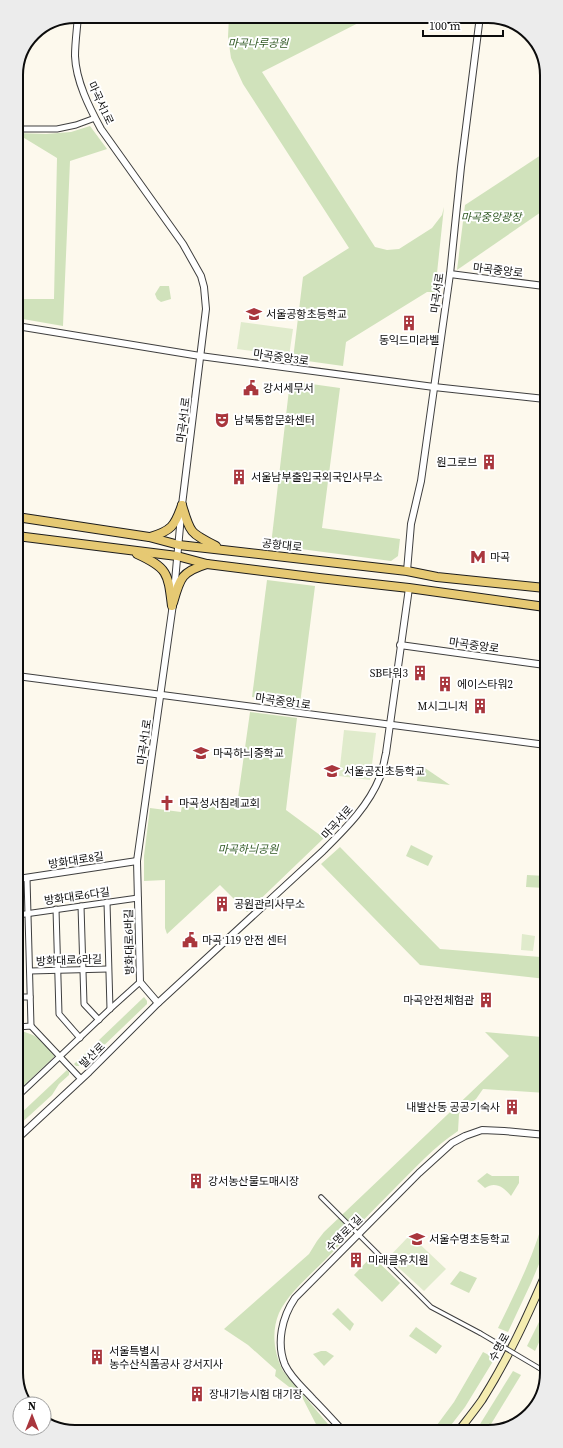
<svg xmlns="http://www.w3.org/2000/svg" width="563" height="1448" viewBox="0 0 563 1448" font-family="'Source Serif 4','Noto Sans KR',serif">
<rect width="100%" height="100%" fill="#fdf9ed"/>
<g fill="#d0e2bb">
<polygon points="229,16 372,16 262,72 375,247 387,250 399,249 432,228 442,215 444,207 435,292 427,292 346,342 343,366 293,359 303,277 349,248 243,84 231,58 228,37"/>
<polygon points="90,126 107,149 70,161 63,326 17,318 17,299 54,299 57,158 16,133 46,134 71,132"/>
<polygon points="544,153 544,210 457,270 465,205"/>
<polygon points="160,286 169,286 171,299 161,302 157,299 155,294"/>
<polygon points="290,381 340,388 322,528 400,539 398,556 391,561 271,545"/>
<polygon points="267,580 315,586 300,704 252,697"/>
<polygon points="250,712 297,718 286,810 324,838 247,912 220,885 167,934 165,928 165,880 144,881 144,856 150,808 181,812 183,798 237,805"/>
<polygon points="419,764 450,785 417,781"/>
<polygon points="411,845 433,856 428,866 406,856"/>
<polygon points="340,847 440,949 541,957 544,923 546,923 546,979 420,965 321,864"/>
<polygon points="527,875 546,876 545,888 526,887"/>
<polygon points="144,997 147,1001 147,1004 96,1053 79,1066 76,1066 74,1064"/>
<path d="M546,1000V1093L483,1089L476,1099L462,1109L459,1114L458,1131C434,1147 415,1168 395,1188C371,1212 348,1236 325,1260C311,1274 287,1295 279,1313C271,1332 274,1353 283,1371L333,1430H319L302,1397L275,1376L276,1370L248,1345L224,1329L309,1254L317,1241L324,1232L509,1056L485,1032L542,1037Z"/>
<path d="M18,1031C37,1033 44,1043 55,1056L18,1091Z"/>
<polygon points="67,1070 69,1072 69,1075 59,1084 52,1095 18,1126 18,1116"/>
<path d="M487,1173L492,1176H519V1183L511,1196C504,1187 495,1181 485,1188L477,1181Z"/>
<path d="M547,1204V1245L531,1283L508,1332L498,1328C518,1287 538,1248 547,1204Z"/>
<polygon points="372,1256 400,1283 382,1302 354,1275"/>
<polygon points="460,1271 477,1278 469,1293 450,1284"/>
<polygon points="547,1306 547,1325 535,1351 527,1346"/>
<polygon points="338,1308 354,1324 350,1331 332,1314"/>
<polygon points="416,1327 442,1346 436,1354 409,1336"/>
<polygon points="321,1351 326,1351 334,1356 324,1366 313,1354"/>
<polygon points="483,1352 495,1358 465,1407 448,1429 434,1429 454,1402"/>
<polygon points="513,1371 521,1375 488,1429 477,1429"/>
</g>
<g fill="#e0ebcc">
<polygon points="241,322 293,329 289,356 237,349"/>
<polygon points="344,730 376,733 370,780 339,776"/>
<polygon points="522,934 535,936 533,951 521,950"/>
<polygon points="410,1235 446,1269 424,1291 388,1258"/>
</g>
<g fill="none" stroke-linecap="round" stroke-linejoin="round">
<defs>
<g id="pedestrian">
<polyline points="321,1197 431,1307 480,1333"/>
<polyline points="539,1368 547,1373"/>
</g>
<g id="minor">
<polyline points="16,129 57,129 76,125 95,118"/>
<polyline points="27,878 31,1026"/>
<polyline points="107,902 110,1009"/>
<polyline points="81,906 84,1004 99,1020"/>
<polyline points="56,909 59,1014 80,1038"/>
<polyline points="18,915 138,898"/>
<polyline points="30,971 108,969"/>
<polyline points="18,997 30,997"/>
<polyline points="18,1027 31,1026 81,1079"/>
<polyline points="18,1096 110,1009 140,982"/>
</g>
<g id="tertiary">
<path d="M78,16C77,29 75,43 75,56C76,81 89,107 101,129L183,244L201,276L204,287L206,309L182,505L174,592"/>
<polyline points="450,274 544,286"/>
<polyline points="17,326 200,356 434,387 545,399"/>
<polyline points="407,571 411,524 421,481 450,274 461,167 480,16"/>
<polyline points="400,645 545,665"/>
<polyline points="17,676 546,745"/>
<polyline points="18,879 137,861"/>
<polyline points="158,1003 140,982 137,861 173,604"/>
<path d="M18,1138L89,1072L158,1003L323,851C345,829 368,807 380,777C383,770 384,761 386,753L409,588"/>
<path d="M342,1430C332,1419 323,1409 313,1399C303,1388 291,1378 285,1365C276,1343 282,1317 295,1298L419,1173L452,1143L465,1136L482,1130L504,1131L546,1135"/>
</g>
<path id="secondary" d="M460,1429C467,1420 475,1410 482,1400C508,1359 528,1315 547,1271"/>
<g id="primary">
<path d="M182,505C190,533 190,533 216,546"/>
<polyline points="17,517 149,537 179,545 407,571 437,577 545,588"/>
<polyline points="17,536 177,556 207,564 319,578 409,588 545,607"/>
<path d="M150,537C171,531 175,526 182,505"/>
<path d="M137,554C168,568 168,573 172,606"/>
<path d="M173,603C180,578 181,572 207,564"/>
</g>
</defs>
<use href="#pedestrian" stroke="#3f3f3f" stroke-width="5.5"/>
<use href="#minor" stroke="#3f3f3f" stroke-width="7"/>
<use href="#tertiary" stroke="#3f3f3f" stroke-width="8"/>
<use href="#secondary" stroke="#2e2e2e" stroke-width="9"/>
<use href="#primary" stroke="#1d1d1d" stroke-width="10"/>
<use href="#pedestrian" stroke="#fff" stroke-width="3.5"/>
<use href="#minor" stroke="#fff" stroke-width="5"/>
<use href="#tertiary" stroke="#fff" stroke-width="6"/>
<use href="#secondary" stroke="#f4ecb0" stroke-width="7"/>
<use href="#primary" stroke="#e6c973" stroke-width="8"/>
<defs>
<polyline id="pedestrian-bridge" points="480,1333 539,1368"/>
</defs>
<use href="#pedestrian-bridge" stroke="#3f3f3f" stroke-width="5.5" stroke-linecap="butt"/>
<use href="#pedestrian-bridge" stroke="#fff" stroke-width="3.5"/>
</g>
<defs>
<symbol id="school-bare" viewBox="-9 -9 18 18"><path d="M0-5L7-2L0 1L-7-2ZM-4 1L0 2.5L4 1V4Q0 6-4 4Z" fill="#a9363d" stroke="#fff" stroke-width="2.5" paint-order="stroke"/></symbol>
<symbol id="building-bare" viewBox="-9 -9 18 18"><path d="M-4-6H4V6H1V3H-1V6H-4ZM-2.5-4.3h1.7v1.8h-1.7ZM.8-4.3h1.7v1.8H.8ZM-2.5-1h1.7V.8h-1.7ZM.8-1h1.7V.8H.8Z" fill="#a9363d" stroke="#fff" stroke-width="2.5" paint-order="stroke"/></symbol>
<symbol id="civic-bare" viewBox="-9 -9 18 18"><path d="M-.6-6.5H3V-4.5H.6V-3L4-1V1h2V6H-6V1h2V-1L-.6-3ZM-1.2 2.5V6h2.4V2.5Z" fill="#a9363d" stroke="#fff" stroke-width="2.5" paint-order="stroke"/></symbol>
<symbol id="theatre-bare" viewBox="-9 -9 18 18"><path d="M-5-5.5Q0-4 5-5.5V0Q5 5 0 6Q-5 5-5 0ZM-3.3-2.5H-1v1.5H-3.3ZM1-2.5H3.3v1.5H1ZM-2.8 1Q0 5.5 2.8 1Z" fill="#a9363d" stroke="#fff" stroke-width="2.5" paint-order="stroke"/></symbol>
<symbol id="metro-bare" viewBox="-9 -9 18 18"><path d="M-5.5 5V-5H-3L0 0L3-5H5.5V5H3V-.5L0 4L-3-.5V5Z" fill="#a9363d" stroke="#fff" stroke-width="2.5" paint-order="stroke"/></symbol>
<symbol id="church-bare" viewBox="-9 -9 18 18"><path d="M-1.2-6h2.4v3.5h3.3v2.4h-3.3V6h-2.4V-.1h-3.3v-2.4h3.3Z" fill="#a9363d" stroke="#fff" stroke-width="2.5" paint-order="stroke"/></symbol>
</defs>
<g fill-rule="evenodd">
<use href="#school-bare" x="243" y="303" width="22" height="22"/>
<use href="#building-bare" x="398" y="312" width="22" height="22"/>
<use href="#civic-bare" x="240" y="377" width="22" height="22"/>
<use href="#theatre-bare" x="211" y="409" width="22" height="22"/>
<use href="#building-bare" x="478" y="451" width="22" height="22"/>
<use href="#building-bare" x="228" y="466" width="22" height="22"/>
<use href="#metro-bare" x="467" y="546" width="22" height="22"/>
<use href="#building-bare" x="409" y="662" width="22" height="22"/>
<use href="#building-bare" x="434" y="673" width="22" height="22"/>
<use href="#building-bare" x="469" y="695" width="22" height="22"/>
<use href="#school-bare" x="190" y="742" width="22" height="22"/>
<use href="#school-bare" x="321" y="760" width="22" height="22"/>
<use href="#church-bare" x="156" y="792" width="22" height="22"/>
<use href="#building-bare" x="211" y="893" width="22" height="22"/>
<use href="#civic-bare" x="179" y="929" width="22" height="22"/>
<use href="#building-bare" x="475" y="989" width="22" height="22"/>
<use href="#building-bare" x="501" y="1096" width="22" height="22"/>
<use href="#building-bare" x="185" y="1170" width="22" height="22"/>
<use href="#school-bare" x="406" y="1228" width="22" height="22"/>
<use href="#building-bare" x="345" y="1249" width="22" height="22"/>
<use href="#building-bare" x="86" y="1346" width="22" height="22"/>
<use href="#building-bare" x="186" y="1383" width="22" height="22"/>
</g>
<g text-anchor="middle" stroke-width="4" stroke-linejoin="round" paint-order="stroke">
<g font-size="11" font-style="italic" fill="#315a25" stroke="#fff">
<text x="258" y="47">마곡나루공원</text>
<text x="491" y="221">마곡중앙광장</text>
<text x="248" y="853">마곡하늬공원</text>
</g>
<g font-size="11" fill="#0c0c0c" stroke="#fff">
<text transform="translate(101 103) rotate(65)" y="4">마곡서1로</text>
<text transform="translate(498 270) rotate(7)" y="4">마곡중앙로</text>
<text transform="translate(437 293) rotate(-82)" y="4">마곡서로</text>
<text transform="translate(281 357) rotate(8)" y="4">마곡중앙3로</text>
<text transform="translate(183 420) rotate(-83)" y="4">마곡서1로</text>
<text transform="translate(282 545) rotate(6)" y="4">공항대로</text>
<text transform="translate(474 645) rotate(8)" y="4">마곡중앙로</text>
<text transform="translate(283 701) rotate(8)" y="4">마곡중앙1로</text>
<text transform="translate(144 742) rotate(-82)" y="4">마곡서1로</text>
<text transform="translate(337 822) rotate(-48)" y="4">마곡서로</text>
<text transform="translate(76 860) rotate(-9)" y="4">방화대로8길</text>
<text transform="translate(77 896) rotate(-8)" y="4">방화대로6다길</text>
<text transform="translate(129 942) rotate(-91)" y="4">방화대로6바길</text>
<text transform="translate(69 960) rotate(-2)" y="4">방화대로6라길</text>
<text transform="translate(92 1055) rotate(-45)" y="4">발산로</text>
<text transform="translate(344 1233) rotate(-45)" y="4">수명로1길</text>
<text transform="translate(499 1347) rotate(-61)" y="4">수명로</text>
</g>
<g font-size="11" fill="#0c0c0c" stroke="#fff" text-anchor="start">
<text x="266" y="318">서울공항초등학교</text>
<text x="409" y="344" text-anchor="middle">동익드미라벨</text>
<text x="263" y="392">강서세무서</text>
<text x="234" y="424">남북통합문화센터</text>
<text x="477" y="466" text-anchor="end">원그로브</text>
<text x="251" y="481">서울남부출입국외국인사무소</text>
<text x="490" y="561">마곡</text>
<text x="408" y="677" text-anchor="end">SB타워3</text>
<text x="457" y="688">에이스타워2</text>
<text x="468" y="710" text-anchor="end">M시그니처</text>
<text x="213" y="757">마곡하늬중학교</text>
<text x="344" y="775">서울공진초등학교</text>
<text x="179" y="807">마곡성서침례교회</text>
<text x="234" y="908">공원관리사무소</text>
<text x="202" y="944">마곡 119 안전 센터</text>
<text x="474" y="1004" text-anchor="end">마곡안전체험관</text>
<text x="500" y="1111" text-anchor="end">내발산동 공공기숙사</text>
<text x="208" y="1185">강서농산물도매시장</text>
<text x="429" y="1243">서울수명초등학교</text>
<text x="368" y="1264">미래클유치원</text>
<text x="109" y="1355">서울특별시<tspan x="109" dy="13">농수산식품공사 강서지사</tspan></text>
<text x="209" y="1398">장내기능시험 대기장</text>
</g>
</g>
<path d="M0 0H563V1448H0ZM75 23H488A52 52 0 0 1 540 75V1373A52 52 0 0 1 488 1425H75A52 52 0 0 1 23 1373V75A52 52 0 0 1 75 23Z" fill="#ececec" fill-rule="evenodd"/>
<path fill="none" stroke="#0c0c0c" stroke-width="2" d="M75 23H488A52 52 0 0 1 540 75V1373A52 52 0 0 1 488 1425H75A52 52 0 0 1 23 1373V75A52 52 0 0 1 75 23Z"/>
<g transform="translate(32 1416)"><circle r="19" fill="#ffffff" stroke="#9e9e9e"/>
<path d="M0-3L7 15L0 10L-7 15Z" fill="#a9363d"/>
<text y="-6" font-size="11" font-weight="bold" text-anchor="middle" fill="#0c0c0c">N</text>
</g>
<path d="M423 30v6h80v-6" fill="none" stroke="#0c0c0c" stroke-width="2"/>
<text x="429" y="30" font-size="12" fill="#0c0c0c" stroke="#ffffff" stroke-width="3" paint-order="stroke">100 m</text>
</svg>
